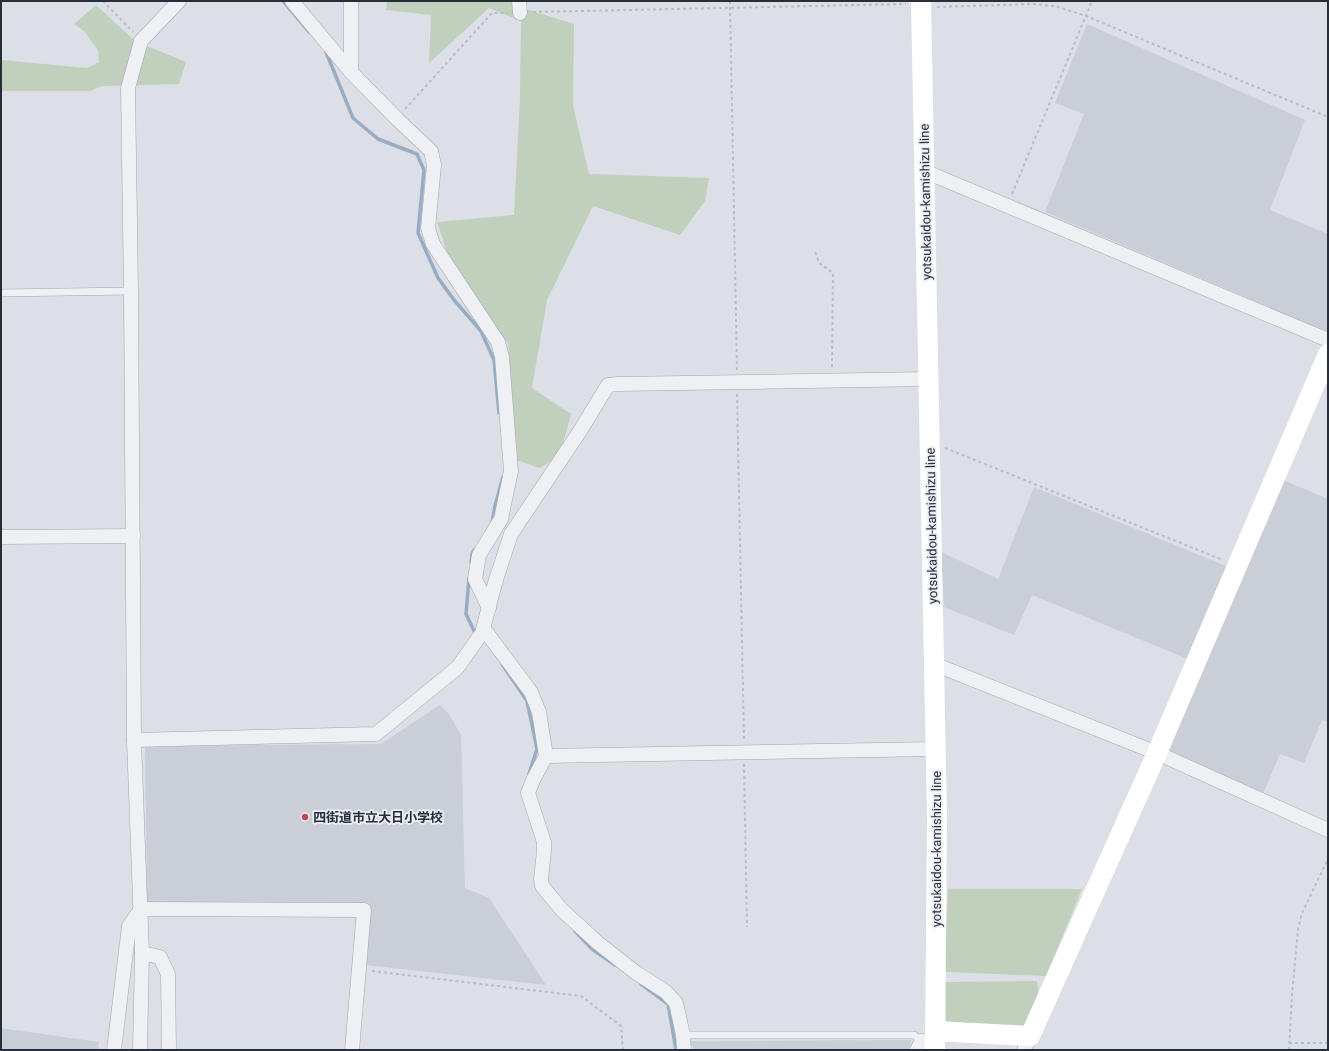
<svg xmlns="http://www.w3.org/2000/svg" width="1329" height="1051" viewBox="0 0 1329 1051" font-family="Roboto,'Noto Sans JP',sans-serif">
<rect width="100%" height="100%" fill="#dcdfe5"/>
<g fill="#caced7">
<polygon points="1087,24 1305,120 1270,210 1328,234 1328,332 1045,212 1084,114 1055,103"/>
<polygon points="1283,480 1328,499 1328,722 1322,720 1304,763 1280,754 1262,796 1165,752"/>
<polygon points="1034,487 1228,567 1188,659 1032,595 1014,635 944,607 941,552 998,579"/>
<polygon points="440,705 449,714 461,735 465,888 489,898 546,985 365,965 369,903 147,904 145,746 381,744"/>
<polygon points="1,1028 99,1042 98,1050 1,1050"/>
<polygon points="911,1040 909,1050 695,1050 689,1041"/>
</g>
<g fill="#c1cfbd">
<polygon points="387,1 512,1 513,5 574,24 573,105 589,174 709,178 705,201 680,235 593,206 547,300 532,388 571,414 563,443 553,460 540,468 516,460 508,343 455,276 437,222 514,215 520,98 521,21 489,8 429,63 431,15 386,10"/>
<polygon points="96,5 135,41 186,62 179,84 102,86 90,91 1,91 1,60 87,68 99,62 98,50 84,31 74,24"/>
<polygon points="948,889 1082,889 1046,976 945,972"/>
<polygon points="1037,981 1040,1003 1028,1027 946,1024 945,982"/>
</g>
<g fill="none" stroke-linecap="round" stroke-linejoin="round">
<g stroke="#98adc4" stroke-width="3.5">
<polyline points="283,1 309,32"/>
<polyline points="326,52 353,118 378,139 417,154 424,170 418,233 438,278 454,300 481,331 494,360 499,413"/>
<polyline points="492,523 495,506 503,477"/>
<polyline points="471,563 472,554 474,550"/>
<polyline points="469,578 466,614 476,635"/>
<polyline points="502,664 527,701 537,749 529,774"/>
<polyline points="575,931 592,949 615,965"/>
<polyline points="641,984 668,1004 676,1050"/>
</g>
<defs>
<g id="lane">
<polyline points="1,293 131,291"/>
<polyline points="683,1035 914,1035 922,1041"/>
</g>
<g id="street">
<polyline points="292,1 351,72 397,119 431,151 434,165 428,228 433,244 498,342 502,357 511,471 501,519 479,555 475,579 489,608"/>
<polyline points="351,1 351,72"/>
<polyline points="519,1 520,13"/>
<polyline points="924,171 1328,340"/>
<polyline points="1,537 133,536"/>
<polyline points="484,629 531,692 539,712 546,756 533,780 528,793 544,842 544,851 541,879 542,886 562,910 598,943 635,972 666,992 676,1003 683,1035 684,1050"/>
<polyline points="934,664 1157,753 1328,830"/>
<polyline points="134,740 376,734 457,668 482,633 495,583 511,534 580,431 608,385 618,384 928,379"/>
<polyline points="546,756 935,749"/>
<polyline points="142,953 160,957 168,974 169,1050"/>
<polyline points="114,1050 129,926 141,909 364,910 352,1050"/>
<polyline points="140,1050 142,953 134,740 131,291 128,88 141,41 179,1"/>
<polyline points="917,1050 922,1041 935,1040"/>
<polyline points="1024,1050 1030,1036"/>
</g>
</defs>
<use href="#lane" stroke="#a2a6af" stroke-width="8"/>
<use href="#street" stroke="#a2a6af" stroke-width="15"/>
<g stroke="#babdc4" stroke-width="2" stroke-dasharray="3 3" stroke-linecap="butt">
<polyline points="103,1 133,32"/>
<polyline points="730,1 737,370"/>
<polyline points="937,7 1032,4 1055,6 1086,16 1328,117"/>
<polyline points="533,12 906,4"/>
<polyline points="405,109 492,13 508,13"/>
<polyline points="1012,194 1092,1"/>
<polyline points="815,252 819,263 833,273 832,367"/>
<polyline points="737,394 744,740"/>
<polyline points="945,448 1223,560"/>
<polyline points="744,764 747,927"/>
<polyline points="372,971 581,996 621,1026 623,1050"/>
<polyline points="1289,1043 1328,1043"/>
<polyline points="1289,1050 1292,995 1298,929 1302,913 1328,859"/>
</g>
<use href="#lane" stroke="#eef0f4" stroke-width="7"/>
<use href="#street" stroke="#eef0f4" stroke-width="14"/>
<g stroke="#fff" stroke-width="20">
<polyline points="921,1 937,817 935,1050"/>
<polyline points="935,1031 1030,1036 1157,753 1328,354"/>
</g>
</g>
<circle fill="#c64557" stroke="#ebeef3" stroke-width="1.5" cx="305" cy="817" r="4"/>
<g text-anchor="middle" stroke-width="3.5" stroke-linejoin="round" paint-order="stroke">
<g font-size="13" fill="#262d3b" stroke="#ebeef3">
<text transform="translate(925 202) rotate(-91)" y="5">yotsukaidou-kamishizu line</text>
<text transform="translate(931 526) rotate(-91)" y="5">yotsukaidou-kamishizu line</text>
<text transform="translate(936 849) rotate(-90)" y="5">yotsukaidou-kamishizu line</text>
</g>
<g font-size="13" font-weight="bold" fill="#262d3b" stroke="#ebeef3" text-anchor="start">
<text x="313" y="822">四街道市立大日小学校</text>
</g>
</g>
<rect width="1329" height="1051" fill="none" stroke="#262d3b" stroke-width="4"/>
</svg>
